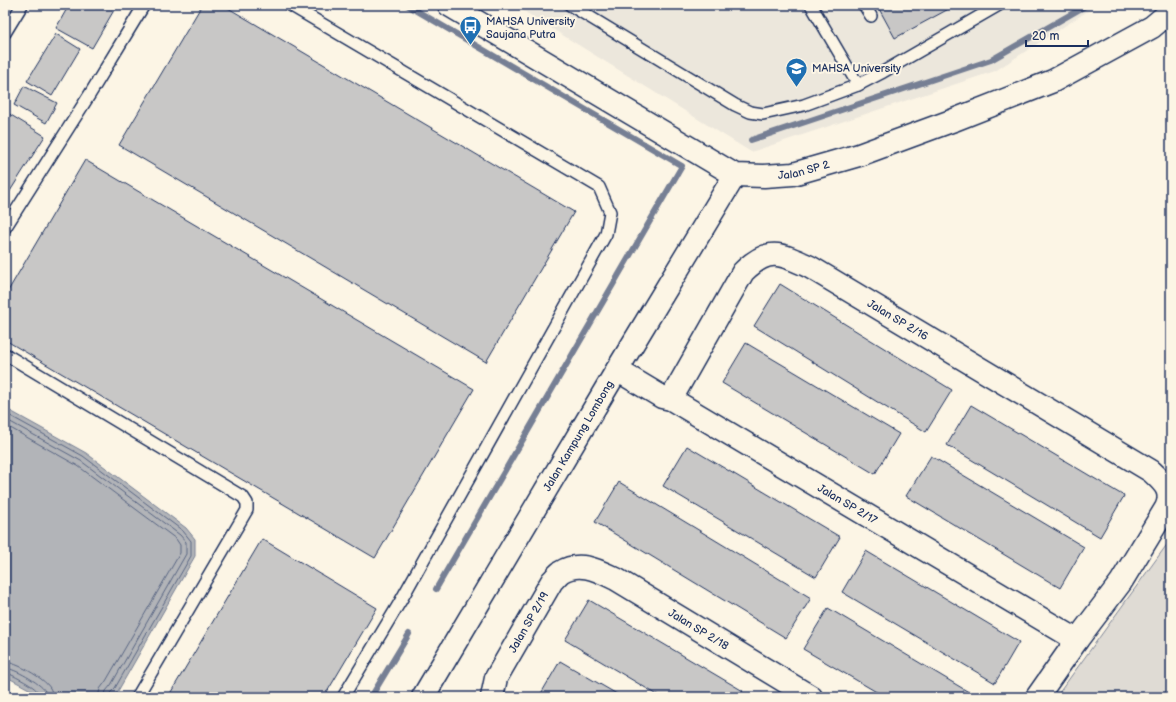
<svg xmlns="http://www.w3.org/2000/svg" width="1176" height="702" viewBox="0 0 1176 702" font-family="'Balsamiq Sans',sans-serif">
<rect width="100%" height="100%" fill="#fcf5e5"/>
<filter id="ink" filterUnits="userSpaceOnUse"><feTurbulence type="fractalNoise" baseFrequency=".025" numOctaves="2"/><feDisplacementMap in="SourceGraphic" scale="8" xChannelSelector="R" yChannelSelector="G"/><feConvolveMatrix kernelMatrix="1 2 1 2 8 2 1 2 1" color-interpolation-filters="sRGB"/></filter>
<g filter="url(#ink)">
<polygon fill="#ece7dc" points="514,5 1097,5 995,71 751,152"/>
<polygon fill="#dfdbd4" stroke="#7d8599" points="1171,539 1171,697 1056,697"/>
<polygon fill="#b2b4b8" stroke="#767f94" points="5,408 86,453 186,528 195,539 195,556 118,691 112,697 39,697 29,689 5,676"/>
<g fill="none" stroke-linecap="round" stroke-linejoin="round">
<g stroke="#576482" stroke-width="1">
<polyline points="5,413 83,456 183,531 191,541 191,556 115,688 110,693 109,697"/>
<polyline points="5,419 81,461 180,535 186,542 186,554 111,685 106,691 104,697"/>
<polyline points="5,425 78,466 176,539 180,545 180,553 106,681 100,689 98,697"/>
<path d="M5,662C16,662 44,678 50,688C52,691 52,694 52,697"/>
<path d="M5,668C14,668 40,683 45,691C46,693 46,694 46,697"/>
<path d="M5,673H8C17,678 39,687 41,697"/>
</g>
<g stroke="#767f94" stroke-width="6">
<polyline points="407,5 682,166 436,589"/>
<polyline points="751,140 991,60 1087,5"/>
<polyline points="371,697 409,634"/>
</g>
</g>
<g fill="#c8c7c6" stroke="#1b2f5e">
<polygon points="69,5 117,5 92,48 56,28"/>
<polygon points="202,5 223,5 574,212 486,362 119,145"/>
<polygon points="877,5 956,5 895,38"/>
<polygon points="56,34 80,49 52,96 27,81"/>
<polygon points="24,86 57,103 46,123 14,105"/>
<polygon points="6,112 45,136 5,199 5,114"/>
<polygon points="85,160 474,389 375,558 5,340 5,296"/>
<polygon points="780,284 952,390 926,432 754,326"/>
<polygon points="746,343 899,434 875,474 722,383"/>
<polygon points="971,405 1124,496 1100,537 947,445"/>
<polygon points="687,446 840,537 816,577 663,486"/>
<polygon points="931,456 1084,547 1060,588 906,496"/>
<polygon points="619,482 811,598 786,638 595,522"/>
<polygon points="262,539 377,608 324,697 168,697"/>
<polygon points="866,551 1019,642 995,683 842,592"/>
<polygon points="589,600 743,691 739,697 661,697 565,640"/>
<polygon points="828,608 977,697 885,697 803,649"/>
<polygon points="560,661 622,697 539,697"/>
</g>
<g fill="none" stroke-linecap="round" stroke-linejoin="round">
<defs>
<g id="service">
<polyline points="290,5 599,187 610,212 606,234 400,602 343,697"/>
<polyline points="570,5 735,105 750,112 763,114 804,105 858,85 883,72 999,5"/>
<polyline points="811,5 858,85"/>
<polyline points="864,5 871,16"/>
<polyline points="5,33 22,5"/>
<polyline points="5,228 90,94 144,5"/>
<polyline points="5,354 243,497 247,503 247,510 137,697"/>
</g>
<g id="minor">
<path id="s1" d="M617,370L662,397L671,399L1077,640"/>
<path id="s2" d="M671,399L743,272C768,247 780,253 810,267L1151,471C1163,482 1174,491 1166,508L1121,582L1077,640L1037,697"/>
<path id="s3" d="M423,697L617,370L735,175"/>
<path id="s4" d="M492,697L496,678L552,581C555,578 558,574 561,572C580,560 599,571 616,579L811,697"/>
</g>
<g id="tertiary">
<path id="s5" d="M449,5L735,175L764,176L793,174L859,155L954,120L1053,81L1152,27L1171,11"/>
</g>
</defs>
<use href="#service" stroke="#1b2f5e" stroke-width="14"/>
<use href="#minor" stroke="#1b2f5e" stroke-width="25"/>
<use href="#tertiary" stroke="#1b2f5e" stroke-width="25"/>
<use href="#service" stroke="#fcf5e5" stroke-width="11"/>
<use href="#minor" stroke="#fcf5e5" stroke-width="22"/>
<use href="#tertiary" stroke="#fcf5e5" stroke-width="22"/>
</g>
</g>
<defs>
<symbol id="bus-pin" viewBox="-11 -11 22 30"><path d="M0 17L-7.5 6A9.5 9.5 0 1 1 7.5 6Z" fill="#1f6fb2" stroke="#fcf5e5"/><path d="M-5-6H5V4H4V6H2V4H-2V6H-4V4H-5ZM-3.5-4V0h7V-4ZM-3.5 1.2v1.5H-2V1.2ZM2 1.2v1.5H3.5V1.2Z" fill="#fff"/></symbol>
<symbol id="university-pin" viewBox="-11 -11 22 30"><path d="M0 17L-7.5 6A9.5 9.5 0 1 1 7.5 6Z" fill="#1f6fb2" stroke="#fcf5e5"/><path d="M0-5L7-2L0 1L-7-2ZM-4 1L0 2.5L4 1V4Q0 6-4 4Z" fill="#fff"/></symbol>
</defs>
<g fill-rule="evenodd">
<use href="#bus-pin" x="458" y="14" width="25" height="34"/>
<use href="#university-pin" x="784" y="56" width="25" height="34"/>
</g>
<g text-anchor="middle" stroke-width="4" stroke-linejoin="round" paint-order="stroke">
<g font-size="11" fill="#1b2f5e" stroke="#fcf5e5" text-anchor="start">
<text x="486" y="25">MAHSA University<tspan x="486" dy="13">Saujana Putra</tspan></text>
<text x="812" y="72">MAHSA University</text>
</g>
<g font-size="11" fill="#1b2f5e" stroke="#fcf5e5">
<text dy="4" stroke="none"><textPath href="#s5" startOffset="402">Jalan SP 2</textPath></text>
<text dy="4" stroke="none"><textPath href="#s2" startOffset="323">Jalan SP 2/16</textPath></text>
<text dy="4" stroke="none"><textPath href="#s3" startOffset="304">Jalan Kampung Lombong</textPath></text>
<text dy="4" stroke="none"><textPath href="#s1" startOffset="267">Jalan SP 2/17</textPath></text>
<text dy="4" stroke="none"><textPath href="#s4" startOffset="84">Jalan SP 2/19</textPath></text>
<text dy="4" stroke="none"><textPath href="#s4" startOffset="299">Jalan SP 2/18</textPath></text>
</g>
</g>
<rect width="1176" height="702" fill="none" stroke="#fcf5e5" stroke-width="20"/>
<rect x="10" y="10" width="1156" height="682" fill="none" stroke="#1b2f5e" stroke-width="1.5" filter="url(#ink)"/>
<path d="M1026 40v6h62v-6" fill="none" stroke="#1b2f5e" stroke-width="2"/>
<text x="1032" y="40" font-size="12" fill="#1b2f5e" stroke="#fcf5e5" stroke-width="3" paint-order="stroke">20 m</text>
</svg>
